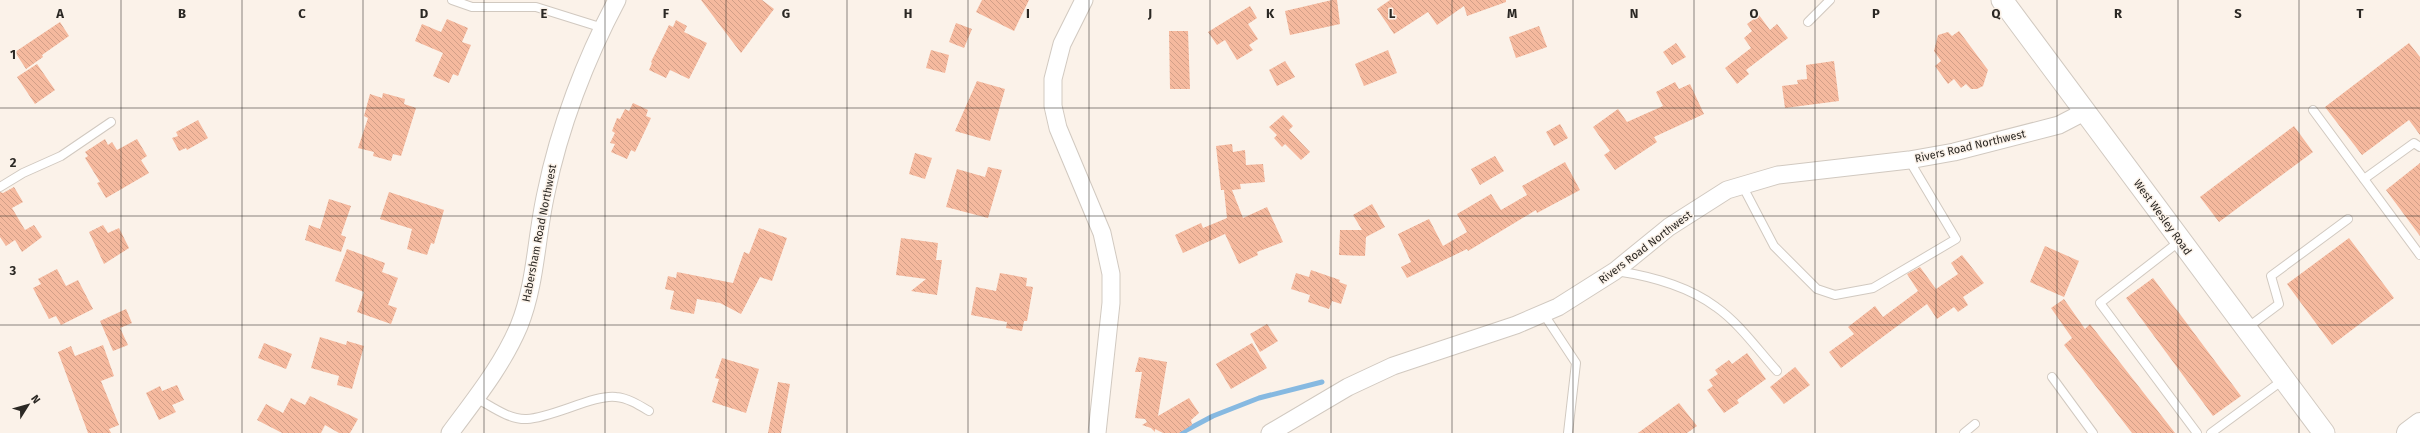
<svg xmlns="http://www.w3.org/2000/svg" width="2420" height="433" viewBox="0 0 2420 433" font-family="'Fira Sans',sans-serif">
<defs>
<pattern id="building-back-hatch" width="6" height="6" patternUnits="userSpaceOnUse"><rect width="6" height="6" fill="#f5b99e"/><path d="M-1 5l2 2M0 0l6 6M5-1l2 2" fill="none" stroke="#d29f88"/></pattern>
</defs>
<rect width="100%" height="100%" fill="#fbf2e9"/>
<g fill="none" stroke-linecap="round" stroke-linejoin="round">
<polyline stroke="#86b9e1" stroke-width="5" points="1181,433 1213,416 1259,398 1322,382"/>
</g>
<g fill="url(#building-back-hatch)">
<polygon points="701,0 762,0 774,9 741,53"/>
<polygon points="982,0 1029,0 1014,31 976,12"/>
<polygon points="1332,0 1337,0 1340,24 1290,35 1285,11"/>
<polygon points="1390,0 1506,0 1506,2 1467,16 1464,6 1437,25 1428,12 1394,34 1377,9"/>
<polygon points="1250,6 1257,18 1248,24 1258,39 1249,45 1253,50 1237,60 1225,40 1217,45 1208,32"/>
<polygon points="1759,15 1770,30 1777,24 1788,38 1746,70 1749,74 1737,84 1725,68 1751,48 1744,38 1752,31 1747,24"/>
<polygon points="447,19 468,28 462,42 471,45 458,76 453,74 449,83 433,76 443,53 415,41 422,24 441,32"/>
<polygon points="676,20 687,26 684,32 707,43 689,79 670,70 666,78 649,70 652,63 651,62 669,25 673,27"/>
<polygon points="60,22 69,36 42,55 43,57 26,69 15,52"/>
<polygon points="956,23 972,29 964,48 949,42"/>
<polygon points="1539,26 1547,47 1516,58 1509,37"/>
<polygon points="1169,31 1188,31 1190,89 1170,89"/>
<polygon points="1959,31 1988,70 1983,86 1977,89 1971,89 1966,84 1961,88 1954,79 1948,84 1935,66 1941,61 1934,51 1938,35 1948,32 1952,36"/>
<polygon points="1676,43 1686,57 1672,65 1663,52"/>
<polygon points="2409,43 2420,57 2420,135 2409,120 2362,155 2325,107"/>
<polygon points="931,50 949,55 945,73 926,68"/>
<polygon points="1388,50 1397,73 1364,86 1355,64"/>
<polygon points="1285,61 1295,77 1277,86 1269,70"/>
<polygon points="1834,61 1839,101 1785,108 1782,86 1798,84 1797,80 1807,79 1806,65"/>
<polygon points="37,64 55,90 35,104 17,77"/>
<polygon points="977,81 1005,89 990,141 955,131"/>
<polygon points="1675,82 1679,89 1690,84 1704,114 1654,137 1657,142 1615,170 1604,155 1610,151 1593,127 1618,109 1627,122 1663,106 1656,92"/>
<polygon points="383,93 405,99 404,104 416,108 401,156 393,154 391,161 373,156 374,152 358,148 368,118 364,116 370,94 382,98"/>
<polygon points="633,103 648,110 646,116 651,118 635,152 631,150 627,159 611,152 615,144 610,143 615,133 612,131 617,118 620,119 625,109 629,111"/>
<polygon points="1283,115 1293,126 1289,130 1310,152 1301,160 1285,144 1282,147 1274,138 1277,135 1269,127"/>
<polygon points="198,120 208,138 187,150 186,148 179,151 172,138 178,136 176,132"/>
<polygon points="1560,124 1568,138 1554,146 1546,132"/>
<polygon points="2294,126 2313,152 2219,222 2200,197"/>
<polygon points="105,139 108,145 112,142 117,150 137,139 147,156 141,160 149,173 106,198 97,183 100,182 85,158 88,156 85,152"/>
<polygon points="1232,144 1233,152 1245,150 1246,165 1263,164 1265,182 1240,184 1241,189 1232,190 1243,218 1267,207 1283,242 1257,252 1258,255 1239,264 1225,234 1183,253 1175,235 1201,223 1203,228 1227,218 1224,190 1221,190 1216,146"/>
<polygon points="915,153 932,158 925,179 909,174"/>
<polygon points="1495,156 1504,171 1480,185 1471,169"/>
<polygon points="1565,162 1580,190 1537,213 1536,210 1468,251 1467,249 1407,278 1401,267 1411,262 1398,234 1429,219 1443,246 1467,232 1457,214 1491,194 1501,210 1527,195 1522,186"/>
<polygon points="2420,163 2420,236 2386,190"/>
<polygon points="988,167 1002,170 988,218 946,207 957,169 985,177"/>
<polygon points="14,187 23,202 12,208 25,230 34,225 42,237 22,252 15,240 6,246 0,237 0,192 3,193"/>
<polygon points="389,192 444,210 434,244 431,243 427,255 407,249 412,229 380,219"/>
<polygon points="329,199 351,206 341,235 346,237 341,252 305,240 309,225 320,229"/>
<polygon points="1372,204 1385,227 1366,237 1365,256 1339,255 1340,230 1362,230 1353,215"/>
<polygon points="103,225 108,233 119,228 129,248 104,264 89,232"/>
<polygon points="759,228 787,238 772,281 760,277 741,314 720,303 697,299 694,314 670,309 674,291 665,289 668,276 676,278 677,272 733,283 744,252 749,254"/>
<polygon points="901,238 938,243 936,260 942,260 937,295 911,291 926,279 896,275"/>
<polygon points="2349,238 2394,298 2332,345 2287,284"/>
<polygon points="2045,246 2079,261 2064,297 2030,282"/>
<polygon points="347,249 385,263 382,272 398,278 388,305 397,308 391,324 357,312 364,292 335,281"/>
<polygon points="1962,255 1984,283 1963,297 1968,305 1958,312 1954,307 1937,319 1927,304 1841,368 1829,352 1854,334 1848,327 1875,306 1883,317 1918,291 1907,274 1920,267 1936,289 1958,274 1951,263"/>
<polygon points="57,269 66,286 78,280 93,309 61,325 56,316 49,319 33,288 41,284 38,279"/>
<polygon points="1311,270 1340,280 1339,282 1347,285 1341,304 1332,301 1329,309 1308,302 1310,295 1291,289 1296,273 1309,277"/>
<polygon points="1000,273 1027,278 1026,286 1033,287 1027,321 1024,321 1022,331 1006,328 1007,322 971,315 976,287 996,291"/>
<polygon points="2153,278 2241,396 2213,416 2126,298"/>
<polygon points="2064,299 2085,329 2090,324 2175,433 2132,433 2064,345 2072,338 2051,308"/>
<polygon points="126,309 132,323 120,328 128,345 113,351 100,321"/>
<polygon points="1267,324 1278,341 1260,352 1250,334"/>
<polygon points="320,337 346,345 347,341 364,346 352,389 337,385 339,376 311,368"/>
<polygon points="264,343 292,354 286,369 258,358"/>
<polygon points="1252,343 1267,368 1231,389 1216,364"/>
<polygon points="103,345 114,376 101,381 119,425 109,429 111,433 88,433 58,352 71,346 75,356"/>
<polygon points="1747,353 1766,379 1737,400 1739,403 1724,413 1707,390 1713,386 1709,380 1718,374 1715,370 1729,360 1732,364"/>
<polygon points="1139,357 1167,362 1158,416 1189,398 1199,413 1191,420 1192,425 1179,433 1163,433 1155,429 1155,432 1151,428 1142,425 1147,422 1145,419 1135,418 1142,372 1135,372"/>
<polygon points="722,358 759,369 746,413 712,402 719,379 715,378"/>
<polygon points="1795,367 1810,385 1784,404 1770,387"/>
<polygon points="778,382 790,384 781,433 768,433"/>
<polygon points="177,385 184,400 172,405 176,412 159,420 146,393 160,386 162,391"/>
<polygon points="310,396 358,419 350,433 339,433 325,425 321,433 282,433 257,420 266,404 283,413 291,398 305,405"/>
<polygon points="1679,403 1697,426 1687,433 1638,433"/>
</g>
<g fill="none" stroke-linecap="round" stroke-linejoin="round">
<defs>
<g id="service">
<polyline points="452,0 472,7 536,7 603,28"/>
<polyline points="1808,22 1830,0"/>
<polyline points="2313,110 2420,255"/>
<polyline points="2364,179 2414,143 2420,147"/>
<polyline points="1742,185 1774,246 1817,289 1835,295 1873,288 1956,239 1909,160"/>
<polyline points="0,187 23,173 61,156 111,122"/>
<polyline points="2180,241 2100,303 2197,433"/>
<path d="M1616,271C1650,276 1688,286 1716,307C1739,323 1758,350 1777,371"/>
<polyline points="1543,313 1576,363 1568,433"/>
<polyline points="2247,328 2279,304 2271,276 2348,219"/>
<polyline points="2052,377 2093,433"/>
<path d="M476,398C491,406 509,420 527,419C552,418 595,394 616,397C628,398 639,405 649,411"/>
<polyline points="1964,433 1975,424"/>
<polyline points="2211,433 2283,380"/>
</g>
<g id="minor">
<polyline points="1084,0 1062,44 1053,79 1053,106 1058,128 1102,233 1111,274 1111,303 1097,433"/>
<path d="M450,433C475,399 502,366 519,326C536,284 536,237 546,193C559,128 586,58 617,0"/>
<polyline points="1270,433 1348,387 1393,366 1516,325 1558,307 1615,271 1669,227 1727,190 1778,175 1909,160 1954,152 2059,125 2086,111"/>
</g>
<polyline id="tertiary" points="2002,0 2324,433"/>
<polyline id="trunk" points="2408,433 2420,424"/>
</defs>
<use href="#service" stroke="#d1c9c0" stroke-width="10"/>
<use href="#minor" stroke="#d1c9c0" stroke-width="19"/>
<use href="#tertiary" stroke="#d1c9c0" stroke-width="23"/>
<use href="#trunk" stroke="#d1c9c0" stroke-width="24"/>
<use href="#service" stroke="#fff" stroke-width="8"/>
<use href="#minor" stroke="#fff" stroke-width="17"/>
<use href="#tertiary" stroke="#fff" stroke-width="21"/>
<use href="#trunk" stroke="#fff" stroke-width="22"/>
</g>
<path fill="none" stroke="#2b2824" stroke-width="1" stroke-opacity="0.55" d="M121,0V433M242,0V433M363,0V433M484,0V433M605,0V433M726,0V433M847,0V433M968,0V433M1089,0V433M1210,0V433M1331,0V433M1452,0V433M1573,0V433M1694,0V433M1815,0V433M1936,0V433M2057,0V433M2178,0V433M2299,0V433M0,108H2420M0,216H2420M0,325H2420"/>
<g text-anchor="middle" stroke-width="3" stroke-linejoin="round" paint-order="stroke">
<g font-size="11" fill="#2b2824" stroke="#fbf2e9">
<text transform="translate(1970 146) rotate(-13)" y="4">Rivers Road Northwest</text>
<text transform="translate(2163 217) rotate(54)" y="4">West Wesley Road</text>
<text transform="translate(539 233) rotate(-79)" y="4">Habersham Road Northwest</text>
<text transform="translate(1645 247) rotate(-37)" y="4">Rivers Road Northwest</text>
</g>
</g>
<g font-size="13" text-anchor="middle" font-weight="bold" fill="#2b2824" stroke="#fbf2e9" stroke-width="3" stroke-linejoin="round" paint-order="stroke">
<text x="60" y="18">A</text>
<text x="182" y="18">B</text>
<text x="302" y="18">C</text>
<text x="424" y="18">D</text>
<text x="544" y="18">E</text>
<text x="666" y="18">F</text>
<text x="786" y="18">G</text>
<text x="908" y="18">H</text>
<text x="1028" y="18">I</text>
<text x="1150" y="18">J</text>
<text x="1270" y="18">K</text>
<text x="1392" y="18">L</text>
<text x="1512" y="18">M</text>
<text x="1634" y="18">N</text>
<text x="1754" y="18">O</text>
<text x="1876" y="18">P</text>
<text x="1996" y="18">Q</text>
<text x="2118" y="18">R</text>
<text x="2238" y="18">S</text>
<text x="2360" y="18">T</text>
<text x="13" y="59">1</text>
<text x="13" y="167">2</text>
<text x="13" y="275">3</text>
</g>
<g transform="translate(28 405) rotate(53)" stroke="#fbf2e9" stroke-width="3" paint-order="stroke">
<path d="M0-3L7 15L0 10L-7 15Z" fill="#2b2824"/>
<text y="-6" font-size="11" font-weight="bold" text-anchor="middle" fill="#2b2824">N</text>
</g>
</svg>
